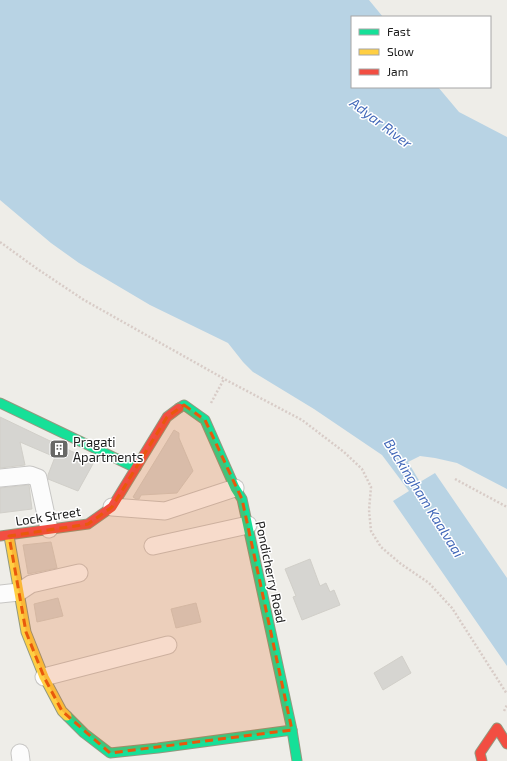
<svg xmlns="http://www.w3.org/2000/svg" width="507" height="761" viewBox="0 0 507 761" font-family="'Exo 2',sans-serif">
<rect width="100%" height="100%" fill="#eeede8"/>
<polygon fill="#b8d3e4" points="0,0 369,0 383,17 352,17 352,87 438,87 459,112 507,137 507,489 457,463 435,458 420,456 408,462 420,482 435,473 507,578 507,666 393,501 409,491 382,455 314,409 253,372 243,362 228,343 150,305 79,263 51,243 0,200"/>
<g fill="#d6d5d1" stroke="#d1cfc9">
<polygon points="0,417 94,462 78,491 48,479 48,475 55,457 20,442 25,465 0,468"/>
<polygon points="174,430 179,433 179,438 193,471 177,493 141,495 139,499 136,499 133,497"/>
<polygon points="29,485 32,509 0,513 0,488"/>
<polygon points="51,542 57,568 28,574 23,545"/>
<polygon points="310,559 320,586 326,583 330,592 334,590 340,605 302,620 293,597 296,596 285,569"/>
<polygon points="58,598 63,616 37,622 34,604"/>
<polygon points="196,603 201,622 176,628 171,609"/>
<polygon points="402,656 411,673 383,690 374,673"/>
</g>
<g fill="none" stroke-linecap="round" stroke-linejoin="round">
<defs>
<g id="street">
<polyline points="0,478 30,475 38,478 49,529"/>
<polyline points="112,507 165,511 235,488"/>
<polyline points="153,546 248,525"/>
<polyline points="0,594 19,592 31,584 79,573"/>
<polyline points="44,677 168,645"/>
<polyline points="20,753 21,761"/>
</g>
<g id="fast">
<polyline points="0,403 136,468"/>
<polyline points="179,408 184,405 205,420 235,488 242,499 292,730 297,761"/>
<polyline points="67,716 84,733 110,753 158,748 292,730"/>
</g>
<polyline id="slow" points="9,536 26,632 44,677 62,711 67,716"/>
<g id="jam">
<polyline points="0,536 88,524 112,507 167,417 179,408"/>
<polyline points="482,761 480,753 497,728 507,744"/>
</g>
</defs>
<use href="#street" stroke="#c7c6c4" stroke-width="19"/>
<use href="#fast" stroke="#93997f" stroke-width="11"/>
<use href="#slow" stroke="#93997f" stroke-width="11"/>
<use href="#jam" stroke="#93997f" stroke-width="11"/>
<g stroke="#d8ccc7" stroke-width="2.5" stroke-dasharray="2 2" stroke-linecap="butt">
<polyline points="0,242 36,268 84,300 228,381 302,420 344,452 362,469 371,487 369,510 371,531 381,547 401,564 429,583 452,608 507,694"/>
<polyline points="211,403 224,379"/>
<polyline points="455,479 507,507"/>
<polyline points="504,711 507,705"/>
</g>
<use href="#street" stroke="#fcfcfc" stroke-width="17"/>
<use href="#fast" stroke="#16e098" stroke-width="9"/>
<use href="#slow" stroke="#ffcf43" stroke-width="9"/>
<use href="#jam" stroke="#f24e42" stroke-width="9"/>
</g>
<path fill="#e8590c" fill-opacity="0.2" stroke="#e8590c" stroke-width="3" stroke-dasharray="8 5" stroke-linejoin="round" d="M184,405L205,420L242,499L292,730L110,753L62,711L44,677L26,632L9,536L88,524L112,507L167,417Z"/>
<defs>
<symbol id="building-square" viewBox="-11 -11 22 22"><rect x="-9" y="-9" width="18" height="18" rx="4" fill="#686866" stroke="#fff"/><path d="M-4-6H4V6H1V3H-1V6H-4ZM-2.5-4.3h1.7v1.8h-1.7ZM.8-4.3h1.7v1.8H.8ZM-2.5-1h1.7V.8h-1.7ZM.8-1h1.7V.8H.8Z" fill="#fff"/></symbol>
</defs>
<g fill-rule="evenodd">
<use href="#building-square" x="48" y="438" width="22" height="22"/>
</g>
<g text-anchor="middle" stroke-width="3" stroke-linejoin="round" paint-order="stroke">
<g font-size="13" fill="#202020" stroke="#fff" text-anchor="start">
<text x="73" y="447">Pragati<tspan x="73" dy="15">Apartments</tspan></text>
</g>
<g font-size="13" fill="#202020" stroke="#fff">
<text transform="translate(48 516) rotate(-9)" y="5">Lock Street</text>
<text transform="translate(271 572) rotate(78)" y="5">Pondicherry Road</text>
</g>
<g font-size="14" font-style="italic" fill="#4268b9" stroke="#fff">
<text transform="translate(381 123) rotate(37)" y="5">Adyar River</text>
<text transform="translate(424 498) rotate(58)" y="5">Buckingham Kaalvaai</text>
</g>
</g>
<rect x="351" y="16" width="140" height="72" fill="#ffffff" stroke="#a6a6a6"/>
<rect x="359" y="29" width="20" height="6" fill="#16e098" stroke="#a6a6a6"/>
<text x="387" y="36" font-size="12" fill="#202020">Fast</text>
<rect x="359" y="49" width="20" height="6" fill="#ffcf43" stroke="#a6a6a6"/>
<text x="387" y="56" font-size="12" fill="#202020">Slow</text>
<rect x="359" y="69" width="20" height="6" fill="#f24e42" stroke="#a6a6a6"/>
<text x="387" y="76" font-size="12" fill="#202020">Jam</text>
</svg>
